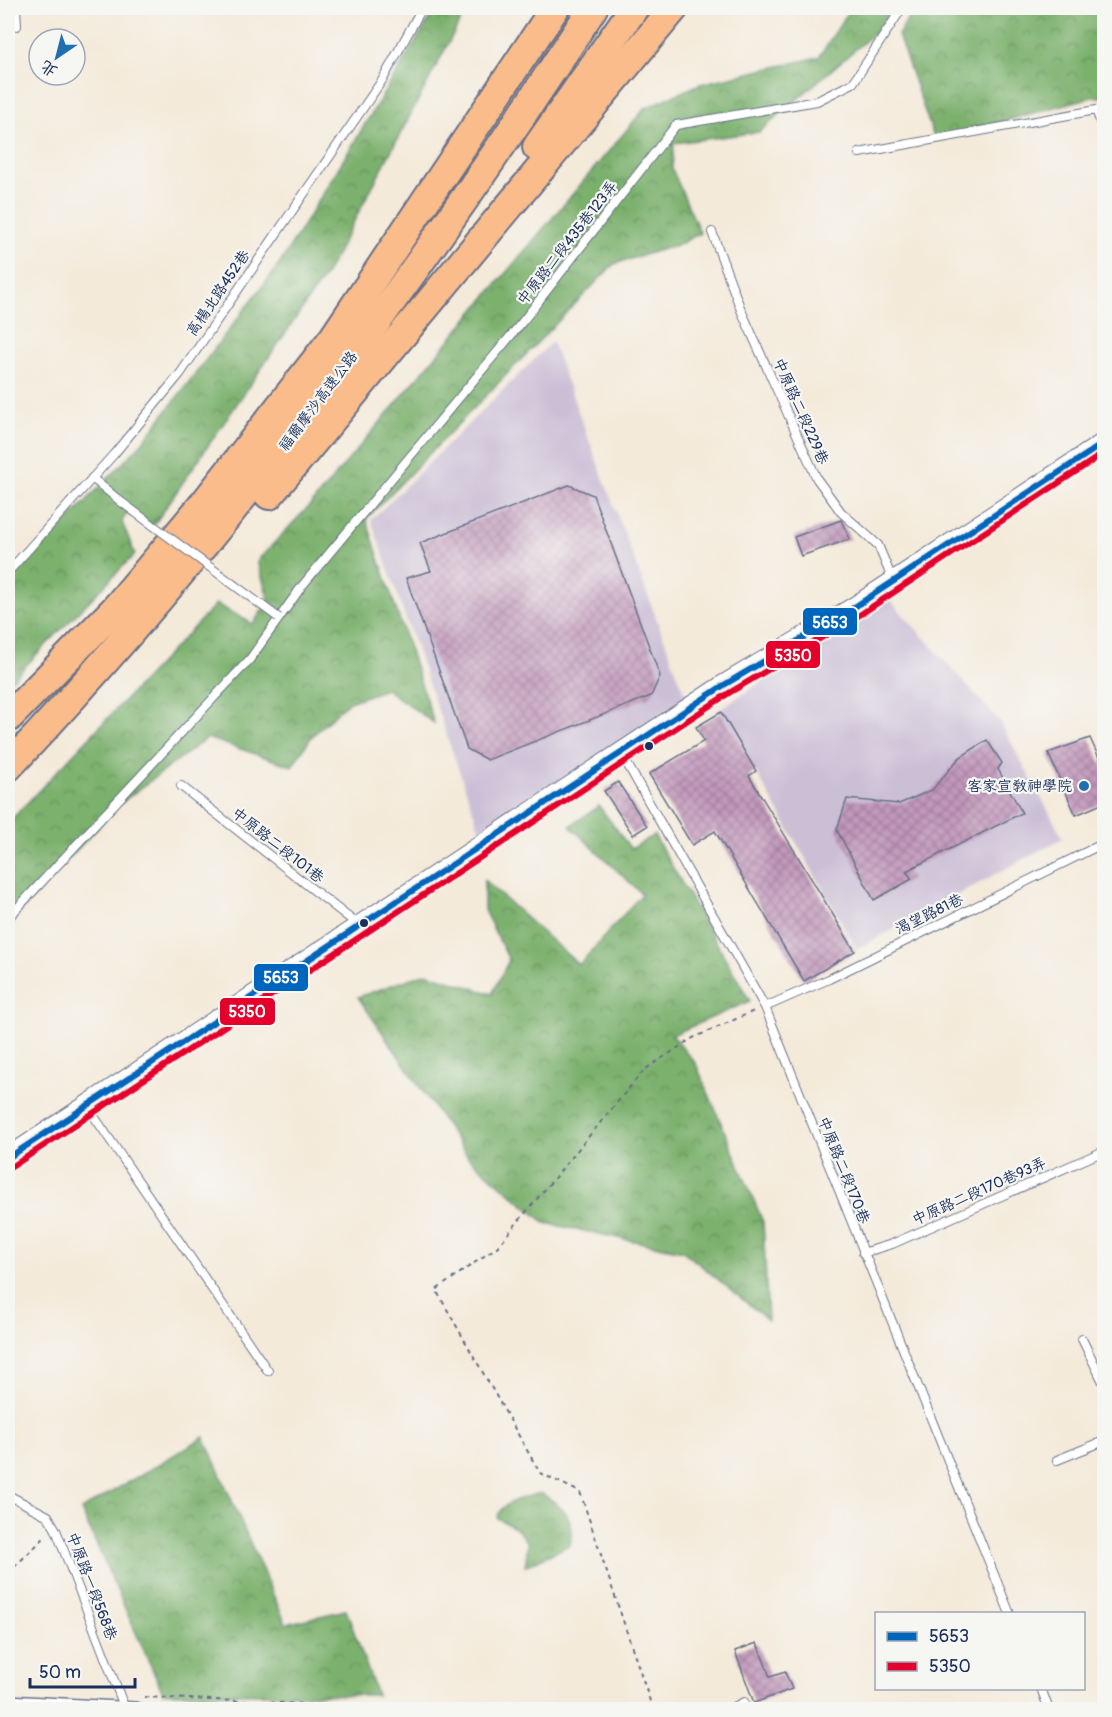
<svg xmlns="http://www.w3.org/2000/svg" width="1112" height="1717" viewBox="0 0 1112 1717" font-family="Pangolin,'LXGW WenKai TC',sans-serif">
<defs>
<pattern id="forest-crowns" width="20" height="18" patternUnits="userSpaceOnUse" patternTransform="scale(1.5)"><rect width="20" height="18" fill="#7bb16d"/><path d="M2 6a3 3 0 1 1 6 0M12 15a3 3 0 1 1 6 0" fill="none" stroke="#64905d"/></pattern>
<pattern id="building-cross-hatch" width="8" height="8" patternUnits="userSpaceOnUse" patternTransform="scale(1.5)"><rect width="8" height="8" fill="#c399bc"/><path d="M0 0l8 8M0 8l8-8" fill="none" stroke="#9e7d9c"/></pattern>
</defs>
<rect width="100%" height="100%" fill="#f6f6f2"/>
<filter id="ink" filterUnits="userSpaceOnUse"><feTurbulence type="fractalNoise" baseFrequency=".0167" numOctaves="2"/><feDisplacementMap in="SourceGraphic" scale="12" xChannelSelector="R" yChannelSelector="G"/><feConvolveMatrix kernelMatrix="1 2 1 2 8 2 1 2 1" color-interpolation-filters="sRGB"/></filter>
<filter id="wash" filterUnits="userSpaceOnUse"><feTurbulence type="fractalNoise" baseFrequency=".008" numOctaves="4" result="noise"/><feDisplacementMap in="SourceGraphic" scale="24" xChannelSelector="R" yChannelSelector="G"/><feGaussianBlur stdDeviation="1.35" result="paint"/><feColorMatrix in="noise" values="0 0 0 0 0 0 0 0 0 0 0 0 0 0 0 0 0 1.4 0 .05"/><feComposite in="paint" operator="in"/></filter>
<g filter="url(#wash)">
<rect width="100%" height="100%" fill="#f4eada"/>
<g fill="#cbbfd6">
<polygon points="552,342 686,697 482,836 371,520"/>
<polygon points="889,599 1000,722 1063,838 857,949 720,709"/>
</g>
<g fill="url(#forest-crowns)" stroke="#4b7066" stroke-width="1.5">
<polygon points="436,8 467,8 326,274 153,526 126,513 122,522 135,554 8,684 8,582 142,443 281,262"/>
<polygon points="851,8 891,8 879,29 759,132 674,143 672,169 700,233 680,244 614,264 366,519 434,723 386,689 347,703 312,736 292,766 207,738 117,806 8,925 8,823 216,604 253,624 269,600 257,561 313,502 645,108 700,84 819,57"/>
<polygon points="914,8 1104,8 1104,97 1092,97 935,140 898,35"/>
<polygon points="599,806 631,849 654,835 750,1001 672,1035 696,1064 763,1222 768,1320 683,1251 545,1223 468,1157 358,997 426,973 492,994 509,960 484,910 484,880 579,965 642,894 570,826"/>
<polygon points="204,1437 286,1624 346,1610 377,1695 163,1693 81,1510"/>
<path d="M541,1493C562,1506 577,1519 570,1545L525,1566L528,1543L517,1529L497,1518C500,1501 527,1497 541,1493Z"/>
</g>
<g id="blocks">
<g fill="url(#building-cross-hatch)">
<polygon points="569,485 593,495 660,676 651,696 487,760 467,749 406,578 431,571 420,543"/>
<polygon points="841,520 850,539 801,556 794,537"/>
<polygon points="721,712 756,771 749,776 855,951 804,981 715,831 692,845 649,774 704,741 696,727"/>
<polygon points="1090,738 1104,769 1104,803 1076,815 1048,753"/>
<polygon points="987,740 1002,763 998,769 1022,813 906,871 912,879 874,900 837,830 847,799 899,804 932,790 959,758"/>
<polygon points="618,782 647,826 633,835 604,791"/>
<polygon points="757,1643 770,1677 785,1672 792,1689 754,1703 735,1651"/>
</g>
</g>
</g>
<g filter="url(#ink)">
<use href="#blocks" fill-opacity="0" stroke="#677089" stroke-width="1.5"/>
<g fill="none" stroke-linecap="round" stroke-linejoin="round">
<defs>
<g id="service">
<polyline points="16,8 17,26"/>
<polyline points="859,153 1096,110 1104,132"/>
<polyline points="712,232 741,310 817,479 841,512 878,545 893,581"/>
<polyline points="92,478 120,501"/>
<polyline points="8,572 114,454 180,374 383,79 422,8"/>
<polyline points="621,753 765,1007 1010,1614"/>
<polyline points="181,786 357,924"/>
<polyline points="8,918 250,659 302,586 523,321 676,125 817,101 853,83 902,8"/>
<polyline points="765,1007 829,979 1104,843"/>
<polyline points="87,1106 268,1371"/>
<polyline points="863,1253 892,1244 1104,1151"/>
<polyline points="1082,1339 1104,1384"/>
<polyline points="1057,1460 1104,1441"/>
<polyline points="8,1495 48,1516 56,1530 125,1709"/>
<polyline points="1041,1688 1049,1710"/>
<polyline points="727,1710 744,1702"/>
<polyline points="1092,1710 1104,1706"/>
</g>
<polyline id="minor" points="8,1703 135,1710"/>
<polyline id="tertiary" points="8,1158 724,685 853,608 1104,443"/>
<g id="motorway">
<polyline points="537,147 634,8"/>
<polyline points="269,495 674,8"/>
<polyline points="8,718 115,609 206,501 334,337 555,8"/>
<path d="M8,767C229,534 418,276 593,8"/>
</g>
</defs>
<use href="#service" stroke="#677089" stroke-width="10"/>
<use href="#minor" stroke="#677089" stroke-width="18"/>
<use href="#tertiary" stroke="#677089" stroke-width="22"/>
<use href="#motorway" stroke="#677089" stroke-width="32"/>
<g stroke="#677089" stroke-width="2" stroke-dasharray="4.5 4.5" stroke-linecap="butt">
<polyline points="8,1573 46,1536"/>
<polyline points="144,1697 446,1710"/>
<polyline points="653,1710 580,1492 540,1473 436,1290 497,1247 644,1070 693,1038 754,1011"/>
</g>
<use href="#service" stroke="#fff" stroke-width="8"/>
<use href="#minor" stroke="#fff" stroke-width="15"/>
<use href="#tertiary" stroke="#fff" stroke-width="20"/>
<use href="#motorway" stroke="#fabc8b" stroke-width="28"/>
<defs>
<polyline id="service-bridge" points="120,501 279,618"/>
</defs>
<use href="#service-bridge" stroke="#677089" stroke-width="10" stroke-linecap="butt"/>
<use href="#service-bridge" stroke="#fff" stroke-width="8"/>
<defs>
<polyline id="bus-1" points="8,1158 724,685 853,608 1104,443"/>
<polyline id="bus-2" points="13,1166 729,693 858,616 1104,453"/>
</defs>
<use href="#bus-1" stroke="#f6f6f2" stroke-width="10"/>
<use href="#bus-2" stroke="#f6f6f2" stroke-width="10"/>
<use href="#bus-1" stroke="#0065bd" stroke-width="6"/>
<use href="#bus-2" stroke="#e4002b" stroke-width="6"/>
</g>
</g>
<g fill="#1b2f5e" stroke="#f6f6f2" stroke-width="2">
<circle cx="649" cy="746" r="5"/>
<circle cx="364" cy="923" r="5"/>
</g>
<circle fill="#1f6fb2" stroke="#f6f6f2" stroke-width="2" cx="1084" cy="786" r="6"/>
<g text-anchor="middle" stroke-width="4.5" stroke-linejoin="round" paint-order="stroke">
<g font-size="15" fill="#1b2f5e" stroke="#f6f6f2">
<text transform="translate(567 243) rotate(-52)" y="5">中原路二段435巷123弄</text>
<text transform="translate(218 293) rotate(-56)" y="5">高楊北路452巷</text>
<text transform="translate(318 401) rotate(-53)" y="5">福爾摩沙高速公路</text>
<text transform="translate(801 411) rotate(66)" y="5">中原路二段229巷</text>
<text transform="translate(278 845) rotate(38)" y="5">中原路二段101巷</text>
<text transform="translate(929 914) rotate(-26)" y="5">渴望路81巷</text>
<text transform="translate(844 1170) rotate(68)" y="5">中原路二段170巷</text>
<text transform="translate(979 1191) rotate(-24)" y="5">中原路二段170巷93弄</text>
<text transform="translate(92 1586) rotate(69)" y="5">中原路一段568巷</text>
</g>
<g font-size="15" fill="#1b2f5e" stroke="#f6f6f2" text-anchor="end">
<text x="1072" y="791">客家宣教神學院</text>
</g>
</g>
<g stroke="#f6f6f2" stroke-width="2">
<rect x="802" y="607" width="56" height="29" rx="6" fill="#0065bd"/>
<rect x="765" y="640" width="56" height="29" rx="6" fill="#e4002b"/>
<rect x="253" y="963" width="56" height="29" rx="6" fill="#0065bd"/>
<rect x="219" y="997" width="57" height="29" rx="6" fill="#e4002b"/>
</g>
<g font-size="16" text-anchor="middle" font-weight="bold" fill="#fff">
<text x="830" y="628">5653</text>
<text x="793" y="661">5350</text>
<text x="281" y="983">5653</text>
<text x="247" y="1017">5350</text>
</g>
<rect width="1112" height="1717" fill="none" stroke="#f6f6f2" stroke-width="30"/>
<rect x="875" y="1612" width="210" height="78" fill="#f6f6f2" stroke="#9ea6b7" stroke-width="1.5"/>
<rect x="887" y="1632" width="30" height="9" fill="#0065bd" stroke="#9ea6b7" stroke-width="1.5"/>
<text x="929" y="1642" font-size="18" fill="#1b2f5e">5653</text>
<rect x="887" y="1662" width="30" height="9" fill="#e4002b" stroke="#9ea6b7" stroke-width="1.5"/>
<text x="929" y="1672" font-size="18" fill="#1b2f5e">5350</text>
<g transform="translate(57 57) rotate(215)"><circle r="28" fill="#f6f6f2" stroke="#9ea6b7" stroke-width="1.5"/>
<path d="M0-4.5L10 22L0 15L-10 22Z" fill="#1f6fb2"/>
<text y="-9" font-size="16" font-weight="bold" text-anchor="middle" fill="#1b2f5e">北</text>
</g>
<path d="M30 1678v9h105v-9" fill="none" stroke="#1b2f5e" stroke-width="3"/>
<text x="39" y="1678" font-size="18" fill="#1b2f5e" stroke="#f6f6f2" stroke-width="4.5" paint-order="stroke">50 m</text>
</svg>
